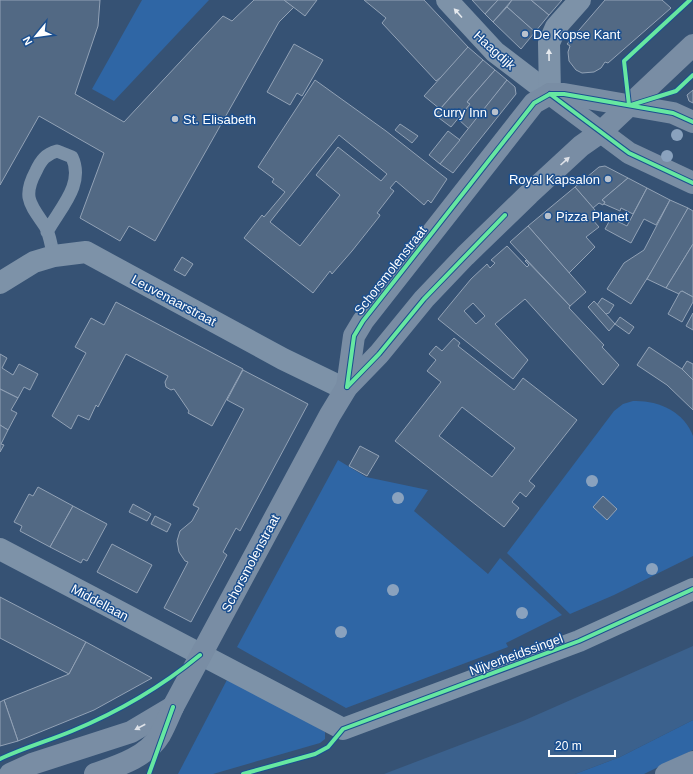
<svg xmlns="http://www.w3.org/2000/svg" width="693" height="774" viewBox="0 0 693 774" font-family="Helvetica,sans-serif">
<rect width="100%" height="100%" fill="#365274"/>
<g fill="#2f66a5">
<polygon points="142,0 209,0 114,101 92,89"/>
<path d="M633,401C657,400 684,411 693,436C693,444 693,458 693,467C693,496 693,526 693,556L614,595L570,614L507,553L614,411L623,404Z"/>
<polygon points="338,460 366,477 428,490 414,511 488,574 500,558 562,615 506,643 508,647 346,708 237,647"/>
<polygon points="229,676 325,732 325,739 320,743 213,774 178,774"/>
<polygon points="693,720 693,750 644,774 575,774 620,757"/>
</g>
<polygon fill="#3b618d" points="693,646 693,720 620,757 575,774 384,774 523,721"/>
<g fill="#526984" stroke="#92a2b6" fill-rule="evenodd">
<polygon points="0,0 100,0 98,26 75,94 124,122 223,16 232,21 254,0 284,0 294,7 279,22 155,241 129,226 120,241 80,218 104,153 39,116 0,185"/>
<polygon points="284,0 317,0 305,16"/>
<polygon points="364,0 424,0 468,47 445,74 436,81 382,23 386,18"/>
<polygon points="472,0 498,0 485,14"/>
<polygon points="498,0 512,0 493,22 485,14"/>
<polygon points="512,0 531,0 549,15 535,32 507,7"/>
<polygon points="531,0 562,0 549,15"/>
<polygon points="605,0 662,0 671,8 608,63 605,62 601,68 594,72 582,73 576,70 569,61 568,52 570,46 567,44"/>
<polygon points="507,7 535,32 521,49 493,22"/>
<polygon points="294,44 323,60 302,96 297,93 290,105 267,92"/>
<polygon points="468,47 483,60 440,109 424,96"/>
<polygon points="483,60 495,70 467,102 470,104 451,127 435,115"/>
<polygon points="495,70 507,80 469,129 458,119 470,104 467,102"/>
<path d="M315,80L386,131L447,179L431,203L428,200L424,205L396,181L390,188L394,191L377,213L380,215L379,217L352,251L332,274L330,271L313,293L244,238L262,215L264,217L285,192L272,182L274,179L258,167ZM339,135L387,174L381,181L338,147L316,175L340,195L300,246L270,222Z"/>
<polygon points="507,80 515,87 516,94 453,173 440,164"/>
<polygon points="693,90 693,103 689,101 687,95"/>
<polygon points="400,124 418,136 412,143 395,130"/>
<polygon points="448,131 460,140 440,164 429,155"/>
<polygon points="605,166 628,178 602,200 605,202 603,205 599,203 593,208 575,187 599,167"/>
<polygon points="628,178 647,188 633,214 621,208 620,211 604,204 605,202 602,200"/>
<polygon points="575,187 595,210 591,218 599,227 586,237 595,247 569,273 528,226"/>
<polygon points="647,188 670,200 656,225 644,219 631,243 605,229 611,218 627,226"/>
<polygon points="670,200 688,208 672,239 631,304 607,289 624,263 644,250"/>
<polygon points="688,208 693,211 693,244 666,288 647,279"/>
<polygon points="528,226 586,292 570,306 510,242"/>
<polygon points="693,244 693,297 682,291 679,294 666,288"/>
<path d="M507,246L527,267L529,265L525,261L526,260L570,306L569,308L604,345L602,347L619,365L603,385L525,299L495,324L528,360L513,379L438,319L471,279L487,264L490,268L495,263L491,260ZM473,303L485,316L476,324L464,311Z"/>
<polygon points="182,257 193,264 185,276 174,270"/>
<polygon points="682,291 693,297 693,302 682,322 668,314 680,292"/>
<polygon points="602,298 614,305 609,313 606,314 597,305"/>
<polygon points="594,301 615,324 609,331 588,307"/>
<polygon points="116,302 243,369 212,426 188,413 189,411 174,389 171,390 166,387 165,382 168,376 126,354 98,407 96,405 89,420 78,415 71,429 52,416 86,353 75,347 91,318 104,325"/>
<polygon points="693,313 693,330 686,326"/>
<polygon points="620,317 634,327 629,334 615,324"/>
<path d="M454,338L460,343L458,346L514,390L523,378L577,420L529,481L535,486L526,497L520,492L512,502L519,508L504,527L395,441L441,382L427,371L436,360L429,354L436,346L442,351ZM462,407L515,448L492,477L439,436Z"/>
<polygon points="649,347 682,369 693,380 693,410 667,385 637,365"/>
<polygon points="0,354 7,358 2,368 13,375 19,364 38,374 30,390 24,387 18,398 0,389"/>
<polygon points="687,361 693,364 693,380 682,369"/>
<polygon points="243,370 308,404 240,531 236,528 223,552 227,555 191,622 164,608 188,562 185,561 179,552 177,541 180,531 192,521 199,508 193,505 244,409 227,400"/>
<polygon points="0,389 18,398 11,410 17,413 8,430 0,425"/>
<polygon points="0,425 8,430 1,444 4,445 0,452"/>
<polygon points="360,446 379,456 367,476 349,466"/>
<polygon points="38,487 73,506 50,547 20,531 22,526 14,522 29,494 33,496"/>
<polygon points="603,496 617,509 607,520 593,507"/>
<polygon points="133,504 151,514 147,521 129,512"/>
<polygon points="73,506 107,524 87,561 83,559 81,563 50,547"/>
<polygon points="155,516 171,524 167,532 151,524"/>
<polygon points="112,544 152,565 137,593 97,572"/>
<polygon points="0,597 86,642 69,674 0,638"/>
<polygon points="86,642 152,678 94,710 18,741 4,700 69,674"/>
<polygon points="4,700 18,741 0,746 0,702"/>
</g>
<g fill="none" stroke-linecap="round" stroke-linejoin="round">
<path stroke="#7d92a8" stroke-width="13" d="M47,232C59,209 85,185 72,157L57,151C46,154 41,160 36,171C22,197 30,204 45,226C50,234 51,247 54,256"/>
<g stroke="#7d92a8" stroke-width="22">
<polyline points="447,0 495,52 550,94"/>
<polyline points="550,94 549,43 556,27 580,0"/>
<polyline points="0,283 34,262 54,256 86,252 283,359 345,389"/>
<polyline points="0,549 343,729 579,641 693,589"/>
</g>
<g stroke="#798da4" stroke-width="22">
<polyline points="550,94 629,153 693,183"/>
<polyline points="347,387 354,336 363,321 534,103 550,94 564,94 673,113 693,122"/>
<polyline points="10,774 32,764 131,732 173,707"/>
<path d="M95,774C118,766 147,757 160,735C165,726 169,716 173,707L330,415L347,387L379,354L424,299L465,256L529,194L581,146L601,132L693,45"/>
<polyline points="666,774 693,762"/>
</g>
<defs>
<g id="cycleway">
<polyline points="550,94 629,153 693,183"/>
<polyline points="629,105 624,61 690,0"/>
<polyline points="631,105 676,91 693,75"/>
<polyline points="347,387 354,336 363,321 534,103 550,94 564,94 673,113 693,122"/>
<polyline points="347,387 379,354 424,299 505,215"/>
<path d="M0,759C23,748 48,741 72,731C118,712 161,687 200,655"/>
<polyline points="149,774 173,707"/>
<polyline points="243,774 315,754 328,747 343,729 579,641 693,589"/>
</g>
</defs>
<use href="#cycleway" stroke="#1b4f8f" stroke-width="6"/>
<use href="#cycleway" stroke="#66e7a1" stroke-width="4"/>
</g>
<g fill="#8aa2be">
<circle cx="677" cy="135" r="6"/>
<circle cx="667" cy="156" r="6"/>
<circle cx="592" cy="481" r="6"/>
<circle cx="398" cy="498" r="6"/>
<circle cx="652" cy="569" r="6"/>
<circle cx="393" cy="590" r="6"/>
<circle cx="522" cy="613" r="6"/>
<circle cx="341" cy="632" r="6"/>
</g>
<defs><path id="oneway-solid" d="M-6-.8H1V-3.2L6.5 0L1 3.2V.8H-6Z"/></defs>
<g fill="#e5e9ee">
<use href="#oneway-solid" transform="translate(458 13) rotate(-132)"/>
<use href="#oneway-solid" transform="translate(549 55) rotate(-91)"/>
</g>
<g fill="#dee2e8">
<use href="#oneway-solid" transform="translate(565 161) rotate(-42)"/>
<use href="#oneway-solid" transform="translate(140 727) rotate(152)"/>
</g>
<g fill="#b9c2ce" stroke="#1b4f8f" stroke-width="1.5">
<circle cx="525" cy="34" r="4"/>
<circle cx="495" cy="112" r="4"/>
<circle cx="175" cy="119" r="4"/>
<circle cx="608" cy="179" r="4"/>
<circle cx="548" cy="216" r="4"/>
</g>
<g text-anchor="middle" stroke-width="3" stroke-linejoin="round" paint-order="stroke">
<g font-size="13" fill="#fff" stroke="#1b4f8f" text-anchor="start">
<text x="533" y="39">De Kopse Kant</text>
<text x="487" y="117" text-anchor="end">Curry Inn</text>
<text x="183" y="124">St. Elisabeth</text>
<text x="600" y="184" text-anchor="end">Royal Kapsalon</text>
<text x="556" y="221">Pizza Planet</text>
</g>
<g font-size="13" fill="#fff" stroke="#1b4f8f">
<text transform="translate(495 50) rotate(42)" y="5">Haagdijk</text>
<text transform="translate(390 270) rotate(-52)" y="5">Schorsmolenstraat</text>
<text transform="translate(174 300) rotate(28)" y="5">Leuvenaarstraat</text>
<text transform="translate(250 563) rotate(-62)" y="5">Schorsmolenstraat</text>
<text transform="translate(100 602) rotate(28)" y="5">Middellaan</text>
<text transform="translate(516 654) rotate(-20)" y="5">Nijverheidssingel</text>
</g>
</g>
<g transform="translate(36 36) rotate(241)" stroke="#1b4f8f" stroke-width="3" paint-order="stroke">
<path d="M0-3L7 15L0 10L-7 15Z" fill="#ffffff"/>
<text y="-6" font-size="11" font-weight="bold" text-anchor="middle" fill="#ffffff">N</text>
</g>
<path d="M549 750v6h66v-6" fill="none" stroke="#ffffff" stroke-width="2"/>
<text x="555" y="750" font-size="12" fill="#ffffff" stroke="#1b4f8f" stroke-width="3" paint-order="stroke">20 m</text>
</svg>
